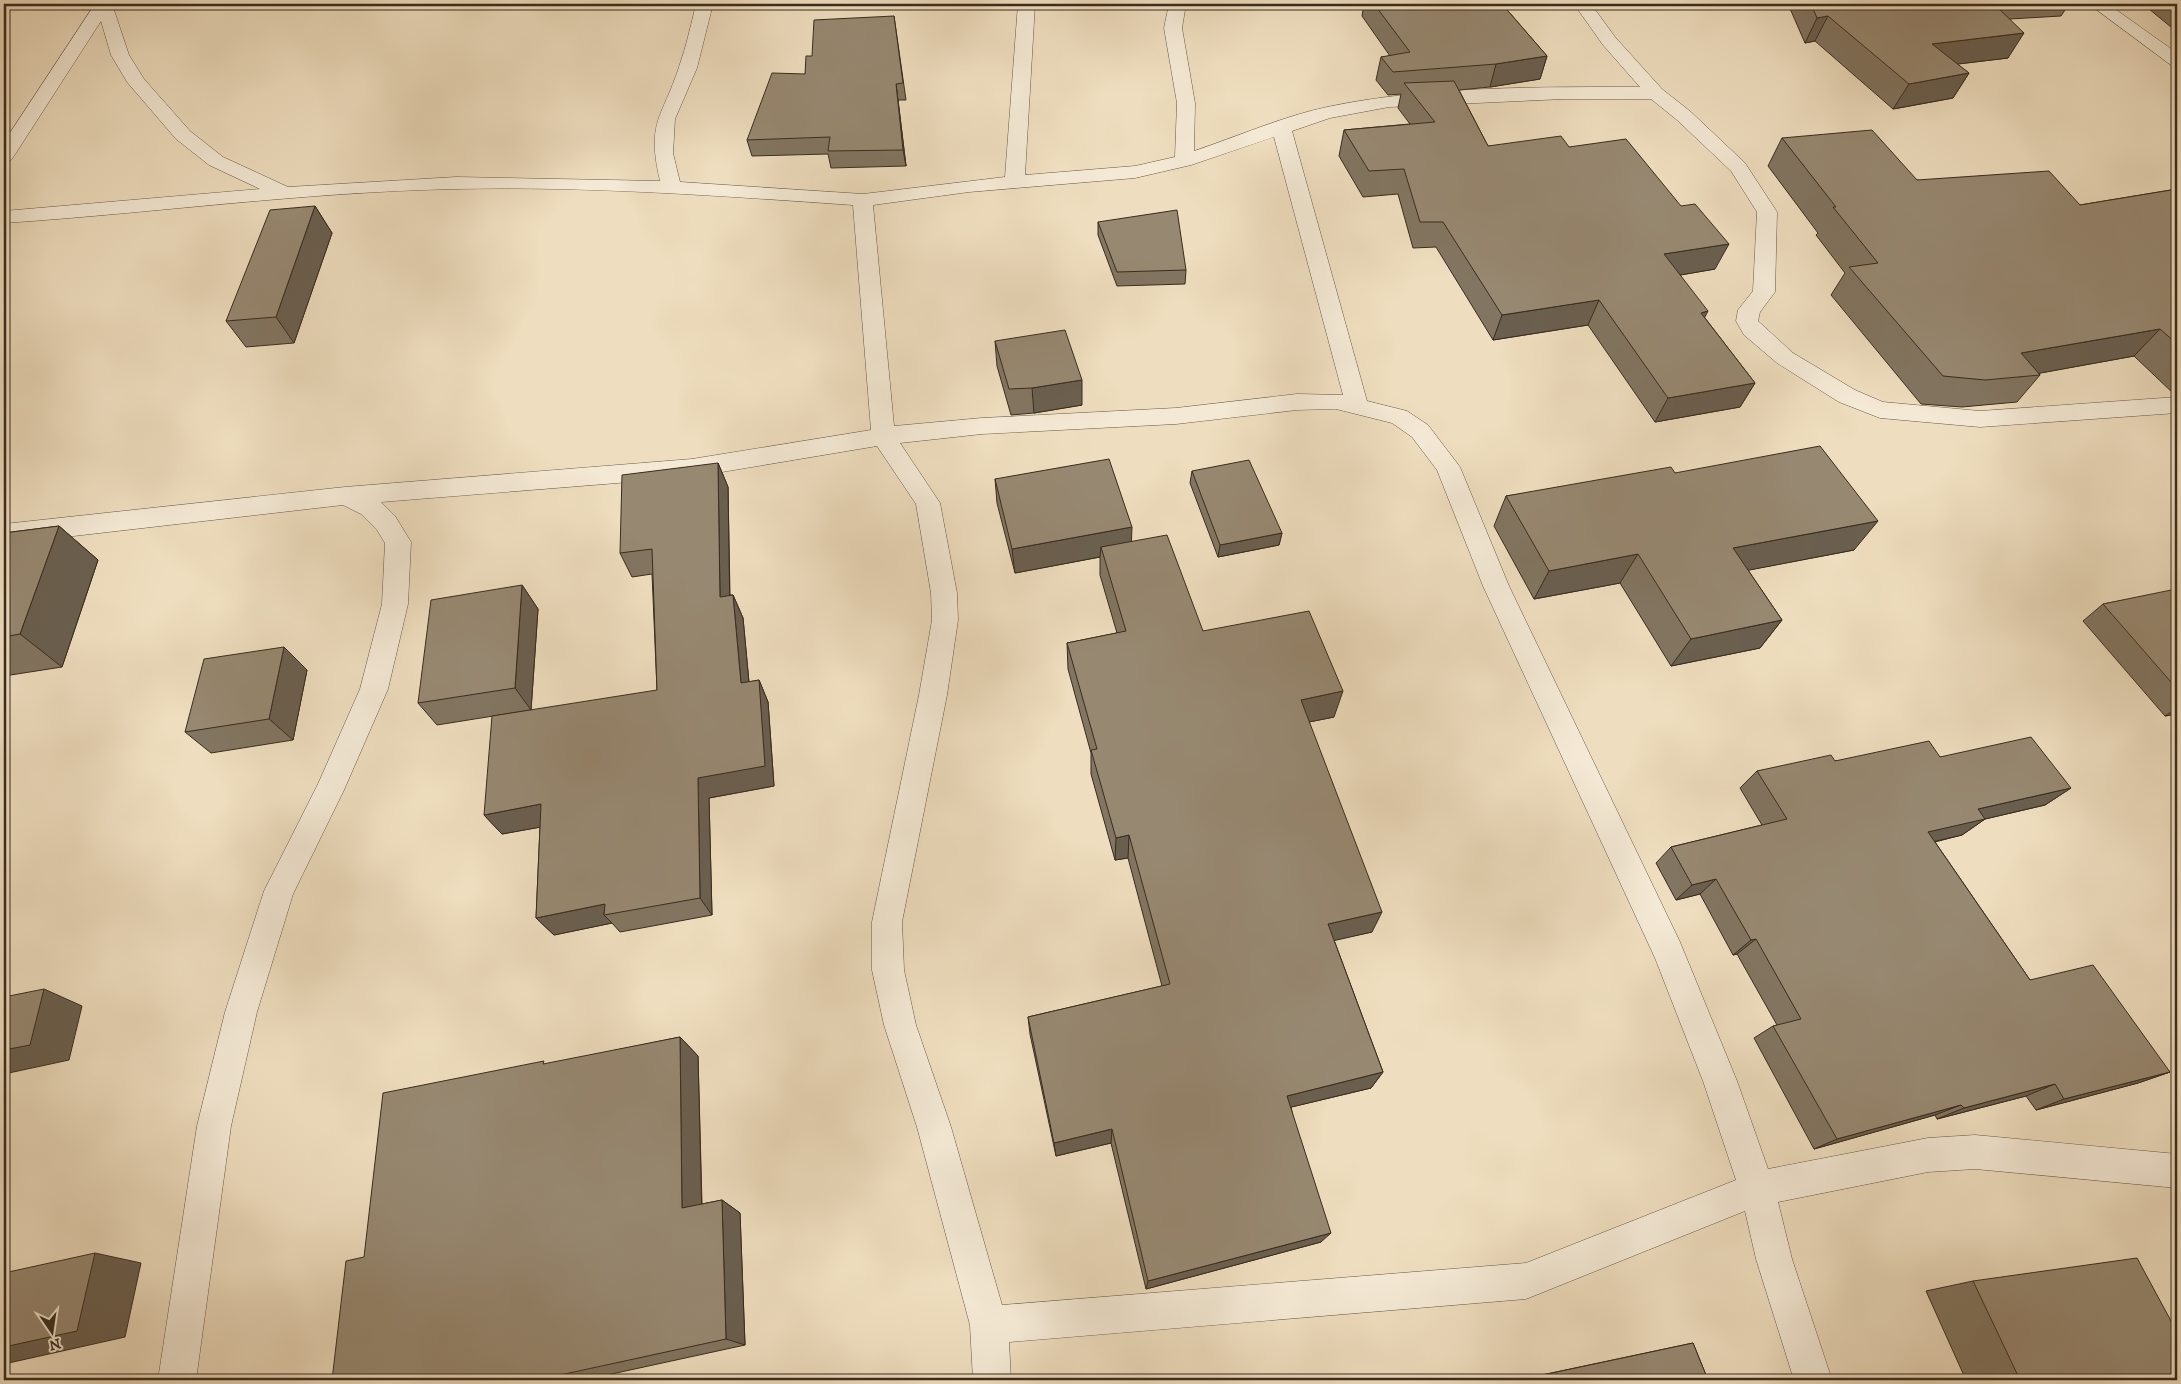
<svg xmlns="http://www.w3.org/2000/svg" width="2181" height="1384" viewBox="0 0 2181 1384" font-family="'IM FELL DW Pica',serif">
<rect width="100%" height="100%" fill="#eeddbe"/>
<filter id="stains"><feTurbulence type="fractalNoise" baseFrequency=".004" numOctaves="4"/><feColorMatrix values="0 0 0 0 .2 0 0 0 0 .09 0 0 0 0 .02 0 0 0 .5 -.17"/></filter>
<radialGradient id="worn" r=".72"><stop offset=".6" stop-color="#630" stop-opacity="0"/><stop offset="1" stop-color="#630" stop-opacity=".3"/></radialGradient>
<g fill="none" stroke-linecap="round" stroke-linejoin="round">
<defs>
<g id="street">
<path d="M95,4H112L129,55L144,79L190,131L223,157L288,187L456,177L660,181C646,121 662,119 679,67C686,47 691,25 696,4H713L697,68L675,119L673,153L680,182L863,194L1005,177L1018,4H1035L1025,175L1135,166L1175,157L1177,103L1164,28L1169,4H1186L1182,28L1195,103L1194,151C1236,137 1284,116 1327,107C1426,86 1539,87 1640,87L1603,45L1574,4H1591L1615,37L1662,89L1691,112L1745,163L1777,212L1775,292L1760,312L1758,321L1793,353L1855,390L1883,402L1980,411L2177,397V413L1980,427L1880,418L1839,402L1777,363L1744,335L1736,321L1738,310L1753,291L1757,212L1731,171L1677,120L1651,99H1564L1389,107L1330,118L1292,131L1367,401L1407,411L1428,425L1460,467L1509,586L1680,942L1737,1081L1768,1169L1928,1138L1975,1135L2177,1154V1188L1975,1169L1928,1172L1778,1202L1792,1259L1832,1380H1794L1756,1259L1745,1211L1526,1299L1009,1342L1011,1380H973L970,1325L917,1127L884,1025L872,970V922L919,695L932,620L931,593L916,504L877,446L692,477L381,502L395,516L411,542L408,604L388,689L344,790L293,894L257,1012L231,1126L196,1380H158L197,1126L225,1012L264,891L318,784L360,689L382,604L385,543L377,530L361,514L343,505L4,544V524L345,487L692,459L871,430L853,205C721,196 588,186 456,189C305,192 154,213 4,223V211L260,189L209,165L176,139L127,82L111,55L101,21L14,156L11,160L4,162V142ZM1274,137L1343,395L1297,394L1176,408L982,418L894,426L873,205L969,192L1135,178L1191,165ZM1336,409L1392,423L1412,437L1437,470L1483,586L1655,958L1703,1081L1736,1180L1526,1263L1002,1305L951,1127L916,1025L904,970L902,922L947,695L958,620L957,593L940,503L900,443L982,434L1176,424L1297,410Z"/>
<polygon points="2089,4 2108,4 2177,53 2177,66 2171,65"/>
</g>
</defs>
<use href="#street" stroke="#665846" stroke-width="1"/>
<use href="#street" fill="#f4e9d5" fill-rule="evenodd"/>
</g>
<g fill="#827561" stroke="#392c1e">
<polygon points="1364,4 1502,4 1547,56 1540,79 1490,87 1459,90 1488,146 1569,147 1715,269 1680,275 1705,318 1755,383 1740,407 1655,422 1588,325 1493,340 1436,247 1413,248 1398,194 1363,197 1339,156 1344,130 1410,124 1398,108 1401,94 1388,95 1376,80 1381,57 1390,56 1362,16"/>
<polygon points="1788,4 2069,4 2061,16 2010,19 2008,58 1957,64 1969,73 1953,98 1893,109 1815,41 1805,43"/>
<polygon points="2143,4 2177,4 2177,32"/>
<polygon points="894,16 906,100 898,100 906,166 831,168 828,154 752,156 747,140 805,74 812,56"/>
<polygon points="1782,138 1917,180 2080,205 2177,189 2177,395 2175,395 2134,356 2039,373 2040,375 2017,402 1962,407 1921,404 1831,295 1845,273 1816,235 1818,233 1768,166"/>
<polygon points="315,206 332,233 294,343 246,347 226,321"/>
<polygon points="1098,222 1186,270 1185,284 1117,286 1098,235"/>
<polygon points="995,341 1082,405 1034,413 1011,415 997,366"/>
<polygon points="718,463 728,487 730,595 733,595 743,618 749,682 759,680 768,702 774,786 709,798 712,915 620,932 612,923 554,935 536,918 540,827 502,834 484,815 657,690 652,574 632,577 620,553"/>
<polygon points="1192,471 1282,533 1279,545 1218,557 1190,483"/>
<polygon points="1675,473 1854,550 1748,570 1782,620 1760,648 1671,666 1620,583 1534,599 1494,526 1506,496"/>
<polygon points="995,479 1131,542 1203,631 1334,717 1309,722 1372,932 1334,940 1383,1072 1371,1088 1291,1107 1321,1242 1146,1289 1111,1143 1056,1156 1030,1034 1028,1017 1162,986 1128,858 1115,860 1091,774 1091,753 1068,669 1067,643 1117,633 1100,575 1100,557 1015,573 997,503"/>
<polygon points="59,526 98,560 62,667 4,676 4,533"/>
<polygon points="522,585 538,609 531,710 437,725 418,703"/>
<polygon points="2177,590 2177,714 2165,716 2083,621 2103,604"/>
<polygon points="284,647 307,670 293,740 211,753 185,732"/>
<polygon points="1940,757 2071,788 2045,805 1985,819 1962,835 1935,842 2030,980 2170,1072 2138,1083 2036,1110 2026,1096 1937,1119 1935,1115 1814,1149 1754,1038 1773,1026 1777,1025 1737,954 1733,955 1700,894 1676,900 1656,863 1671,847 1762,825 1740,788 1757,771 1835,761"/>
<polygon points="680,1037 698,1056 702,1204 722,1200 740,1213 745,1345 584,1380 332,1380 548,1064"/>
<polygon points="1973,1281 2177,1380 1966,1380 1926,1291"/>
<polygon points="1693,1343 1708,1380 1518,1380"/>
</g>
<g fill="#6a5f4f" stroke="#392c1e">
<polygon points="4,4 17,4 8,11 4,16"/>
<polygon points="1828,16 1815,41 1805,43 1817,18"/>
<polygon points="2024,33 2008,58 1917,69 1932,44"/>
<polygon points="1547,56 1540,79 1490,87 1496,64"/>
<polygon points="1969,73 1953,98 1893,109 1909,84"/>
<polygon points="896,84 898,100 906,166 903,150"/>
<polygon points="315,206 332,233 294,343 276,317"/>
<polygon points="1729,244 1715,269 1652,280 1664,254"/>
<polygon points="1599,300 1588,325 1493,340 1502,315"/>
<polygon points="1708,311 1695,336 1701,313"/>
<polygon points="2160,329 2134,356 2019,377 2021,353"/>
<polygon points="1082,380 1082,405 1034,413 1032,388"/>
<polygon points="1755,383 1740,407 1655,422 1668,398"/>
<polygon points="718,463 728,487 730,620 720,597"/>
<polygon points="1878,521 1854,550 1713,577 1733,548"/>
<polygon points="59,526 98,560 62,667 20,634"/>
<polygon points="1132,527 1131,551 1101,547 1100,557 1015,573 1012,549"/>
<polygon points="1282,533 1279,545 1218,557 1220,545"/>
<polygon points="1638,554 1620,583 1534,599 1549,571"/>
<polygon points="522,585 538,609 531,710 515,688"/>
<polygon points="733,595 743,618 751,705 741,683"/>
<polygon points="1782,620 1760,648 1671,666 1691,639"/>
<polygon points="284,647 307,670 293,740 269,719"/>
<polygon points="759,680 768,702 774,786 709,798 712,915 700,898 698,778"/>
<polygon points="1343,691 1334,717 1294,725 1301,700"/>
<polygon points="2177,708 2177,714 2165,716"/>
<polygon points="2071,788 2045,805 1985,819 1962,835 1906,848 1928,832 1978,809"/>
<polygon points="541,804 558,824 502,834 484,815"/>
<polygon points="1129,835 1128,858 1115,860 1116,838"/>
<polygon points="1716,879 1700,894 1676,900 1692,885"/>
<polygon points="605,904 604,915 612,923 554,935 536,918"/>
<polygon points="4,911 6,912 4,922"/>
<polygon points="1382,912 1372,932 1319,944 1328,924"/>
<polygon points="1756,939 1737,954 1733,955 1751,940"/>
<polygon points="44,989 82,1006 69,1060 4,1074 4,1050"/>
<polygon points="680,1037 698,1056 702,1220 682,1208"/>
<polygon points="1383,1072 1371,1088 1279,1110 1287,1096"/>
<polygon points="2170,1072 2138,1083 2036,1110 2064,1099"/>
<polygon points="2055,1084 2026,1096 1937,1119 1964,1108"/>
<polygon points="1961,1105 1935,1115 1814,1149 1837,1139"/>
<polygon points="1112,1129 1111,1143 1056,1156 1054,1143"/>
<polygon points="722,1200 740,1213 745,1345 726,1339"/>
<polygon points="1331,1233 1321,1242 1146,1289 1148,1281"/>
<polygon points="95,1253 141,1263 125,1337 4,1364 4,1347"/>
</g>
<g fill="#978871" stroke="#392c1e">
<polygon points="1374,4 1502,4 1547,56 1496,64 1393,72 1381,57 1410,52"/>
<polygon points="1811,4 1994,4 2024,33 1932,44 1969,73 1909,84 1828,16 1817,18"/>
<polygon points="894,16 903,83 896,84 903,150 828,151 830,137 747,140 772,73 805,74 806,56 812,56 814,20"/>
<polygon points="1454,81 1488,146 1561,136 1569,147 1626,139 1681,206 1695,204 1729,244 1664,254 1708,311 1701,313 1755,383 1668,398 1599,300 1502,315 1443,222 1420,222 1404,169 1369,171 1344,130 1435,122 1404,83"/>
<polygon points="1872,130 1917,180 2049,171 2080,205 2177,189 2177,344 2160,329 2021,353 2040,375 1985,380 1943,376 1849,267 1878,263 1833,207 1836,207 1782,138"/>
<polygon points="315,206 276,317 226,321 270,210"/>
<polygon points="1177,210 1186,270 1117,272 1098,222"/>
<polygon points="1065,330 1082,380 1032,388 1009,389 995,341"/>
<polygon points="1820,446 1878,521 1733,548 1782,620 1691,639 1638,554 1549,571 1506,496 1671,467 1675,473"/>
<polygon points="1109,459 1132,527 1012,549 995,479"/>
<polygon points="1249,460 1282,533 1220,545 1192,471"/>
<polygon points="718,463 720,597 733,595 741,683 759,680 765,766 698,778 700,898 604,915 605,904 536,918 541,804 484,815 492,716 657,690 652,549 620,553 622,475"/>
<polygon points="59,526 20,634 4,637 4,533"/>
<polygon points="1167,535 1203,631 1309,611 1343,691 1301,700 1382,912 1328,924 1383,1072 1287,1096 1331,1233 1148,1281 1112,1129 1054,1143 1028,1017 1170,984 1129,835 1116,838 1091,750 1097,749 1067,643 1126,631 1101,547"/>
<polygon points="522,585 515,688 418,703 431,600"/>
<polygon points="2176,589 2177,590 2177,689 2103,604"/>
<polygon points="284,647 269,719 185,732 204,659"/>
<polygon points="2031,737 2071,788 1978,809 1985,819 1928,832 2030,980 2093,965 2170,1072 2064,1099 2055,1084 1964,1108 1961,1105 1837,1139 1773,1026 1801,1019 1756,939 1751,940 1716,879 1692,885 1671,847 1787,819 1757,771 1831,755 1835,761 1929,741 1940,757"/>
<polygon points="44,989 30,1045 4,1050 4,997"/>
<polygon points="680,1037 682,1208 722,1200 726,1339 537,1380 332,1380 346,1261 364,1257 383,1093 544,1061 543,1064"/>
<polygon points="95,1253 77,1331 4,1347 4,1273"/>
<polygon points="2137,1258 2177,1332 2177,1380 2020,1380 1973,1281"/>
<polygon points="1693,1343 1708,1380 1540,1380 1538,1376"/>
</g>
<rect width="2181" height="1384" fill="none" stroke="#eeddbe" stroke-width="20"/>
<rect x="5" y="5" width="2171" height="1374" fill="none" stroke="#392c1e" stroke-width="2.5"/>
<rect x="10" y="10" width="2161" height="1364" fill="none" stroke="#392c1e"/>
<g transform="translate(52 1332) rotate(167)" stroke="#f4e9d5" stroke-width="4" paint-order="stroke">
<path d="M0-4L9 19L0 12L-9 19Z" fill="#392c1e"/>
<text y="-8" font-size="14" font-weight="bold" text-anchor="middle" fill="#392c1e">N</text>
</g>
<rect width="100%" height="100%" filter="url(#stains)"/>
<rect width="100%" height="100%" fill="url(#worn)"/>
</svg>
